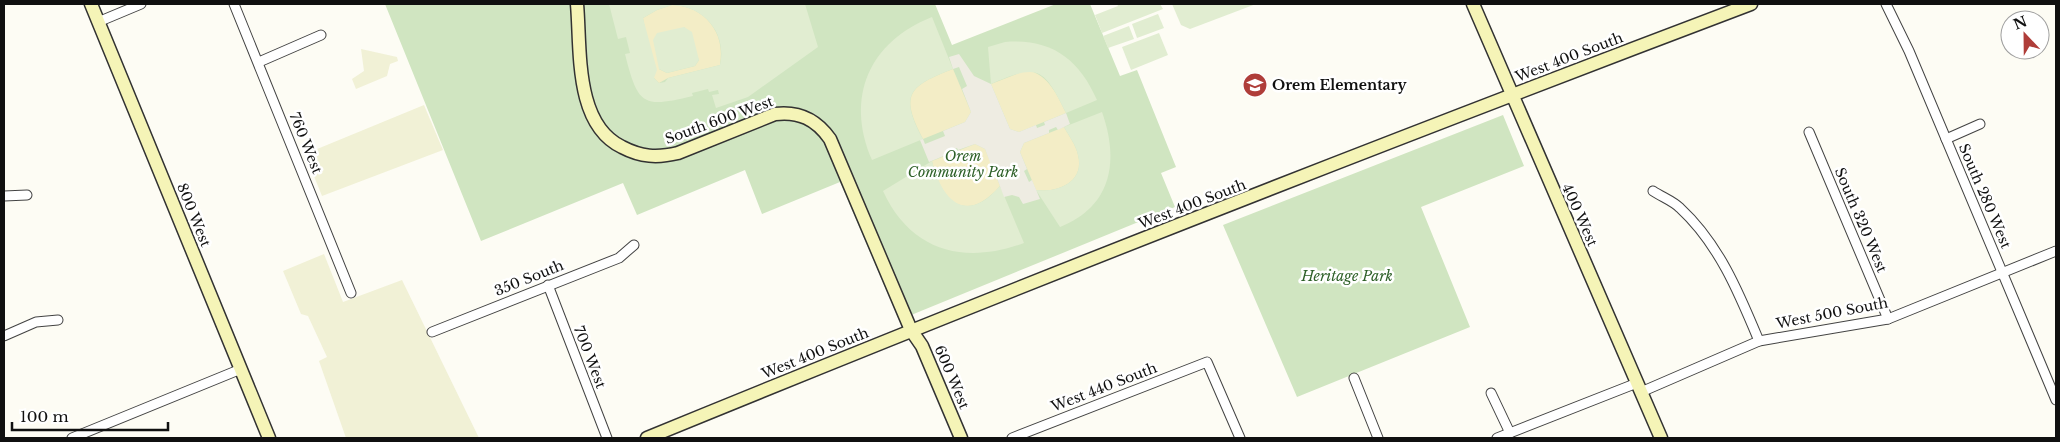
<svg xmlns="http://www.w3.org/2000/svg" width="2060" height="442" viewBox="0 0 2060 442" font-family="'Libre Baskerville',serif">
<rect width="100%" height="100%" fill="#fdfcf4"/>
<g fill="#f1f1d6">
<polygon points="361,49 397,57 398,61 390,64 387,76 356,89 352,79 364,71"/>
<polygon points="424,105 443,150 322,196 305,154"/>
<polygon points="324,254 343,302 402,280 479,438 346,438 319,361 327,357 308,316 301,314 283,271"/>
</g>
<g fill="#d0e5c1">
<polygon points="385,4 935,4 952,45 1056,4 1090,4 1120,76 1137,70 1176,167 1161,173 1175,207 899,320 840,182 762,214 745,170 637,215 623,183 481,241"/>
<polygon points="1503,115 1524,166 1421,207 1470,327 1297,397 1223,225"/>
</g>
<g fill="#f3edc6" fill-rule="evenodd">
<path d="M672,5C705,6 726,33 720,65L668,78L659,83L654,78L643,18L657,10ZM684,27L699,60L695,66L667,73L659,69Z"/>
<path d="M953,69L971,112L965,122L923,139C899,94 909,86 953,69Z"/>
<path d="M1027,70C1049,75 1057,95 1066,113L1019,132L1010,129L991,84Z"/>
<path d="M1064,127C1069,136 1076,145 1078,155C1085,182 1058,193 1036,190L1020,152L1024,143Z"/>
<path d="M975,144L985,149L1000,186C966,225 941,202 932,161Z"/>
</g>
<g fill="#e1edd1" fill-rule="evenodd">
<path d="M609,4H805L818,47L748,97L716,108L712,95L719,94L718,90L709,92L708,89L692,93L693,96C643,108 638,106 625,54L630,53L626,37L618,39ZM672,5C704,6 727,33 720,65L668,78L665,82L659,83L654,78L657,70L643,18L657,10Z"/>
<polygon points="1117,4 1160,4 1163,9 1102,33 1095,15 1118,6"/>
<polygon points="1172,4 1256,4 1190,29 1181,25"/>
<polygon points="1158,14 1164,28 1137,38 1132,24"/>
<path d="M932,17L953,69C909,86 899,94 923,139L872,160C845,97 869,42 932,17Z"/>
<polygon points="1129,26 1134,39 1108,48 1103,36"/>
<polygon points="684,27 692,32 699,60 695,66 667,73 659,69 653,40 657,33"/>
<polygon points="1159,33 1168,55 1131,70 1122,47"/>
<path d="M1005,42C1051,38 1079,59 1097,100L1066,113C1043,66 1038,64 991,84L988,47Z"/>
<path d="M1102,112C1119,160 1113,206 1060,227L1036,190C1058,193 1085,182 1078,155C1076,145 1069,136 1064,127Z"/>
<path d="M932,161C942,201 966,225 1000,186L1024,243C965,265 911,252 883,191Z"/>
</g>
<polygon fill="#eeece2" points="959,54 974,76 991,84 1010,129 1019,132 1036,125 1037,128 1045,125 1044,122 1066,113 1070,124 1058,130 1056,127 1049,130 1049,133 1024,143 1020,152 1027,169 1024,171 1029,182 1032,180 1040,199 1023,204 1019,197 1012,195 1004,197 995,173 997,172 994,164 991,165 985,149 975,144 958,150 957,148 946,152 946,155 929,162 920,140 923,139 925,144 945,136 943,131 965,122 971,112 962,89 967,86 959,67 953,69 949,57"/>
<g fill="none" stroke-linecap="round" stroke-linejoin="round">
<defs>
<g id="street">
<polyline points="234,4 351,293"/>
<polyline points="1886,4 1909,51 2056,400"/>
<polyline points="98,22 141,4"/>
<polyline points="259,62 321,35"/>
<polyline points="1809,132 1888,319"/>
<polyline points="1946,139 1980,124"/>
<path d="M1653,191C1662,197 1673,201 1680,208C1719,244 1739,293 1759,341"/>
<polyline points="4,196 27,195"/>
<polyline points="548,285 607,438"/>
<polyline points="432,332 619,258 634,245"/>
<polyline points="4,336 36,322 58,320"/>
<polyline points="1354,378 1378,438"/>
<polyline points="1641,392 1759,341 1888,319 2056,251"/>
<polyline points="1491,393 1510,433"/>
<polyline points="72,438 241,369"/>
<polyline points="1012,438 1207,362 1240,438"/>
<polyline points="1497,438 1637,383"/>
</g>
<g id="secondary">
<polyline points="91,4 269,438"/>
<path d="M577,4C581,49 574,124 622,147C641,157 657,158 678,153L775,114C799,111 816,119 830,139L911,330L922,346L961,438"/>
<polyline points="1473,4 1661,438"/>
<path d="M647,438C1013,288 1381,144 1751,4"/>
</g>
</defs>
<use href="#street" stroke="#434343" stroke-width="11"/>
<use href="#secondary" stroke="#323232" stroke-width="15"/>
<use href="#street" stroke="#fff" stroke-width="9"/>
<use href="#secondary" stroke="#f5f4b7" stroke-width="12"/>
</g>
<defs>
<symbol id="school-disc" viewBox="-11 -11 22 22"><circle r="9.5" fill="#af3d39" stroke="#fff"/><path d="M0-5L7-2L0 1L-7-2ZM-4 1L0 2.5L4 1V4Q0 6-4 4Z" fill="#fff"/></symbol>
</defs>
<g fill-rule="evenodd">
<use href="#school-disc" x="1241" y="71" width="28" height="28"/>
</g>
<g text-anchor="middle" stroke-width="5" stroke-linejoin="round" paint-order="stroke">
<g font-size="14" fill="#101010" stroke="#fff">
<text transform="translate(1569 57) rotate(-21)" y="5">West 400 South</text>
<text transform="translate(719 120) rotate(-20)" y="5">South 600 West</text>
<text transform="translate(306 143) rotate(68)" y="5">760 West</text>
<text transform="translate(1985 196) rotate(67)" y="5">South 280 West</text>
<text transform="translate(1192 204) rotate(-21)" y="5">West 400 South</text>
<text transform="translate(194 215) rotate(68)" y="5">800 West</text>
<text transform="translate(1580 215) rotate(66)" y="5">400 West</text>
<text transform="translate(1861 220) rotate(67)" y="5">South 320 West</text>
<text transform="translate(529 278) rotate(-22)" y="5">350 South</text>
<text transform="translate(1832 313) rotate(-11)" y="5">West 500 South</text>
<text transform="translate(815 353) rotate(-22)" y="5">West 400 South</text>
<text transform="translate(590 357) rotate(69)" y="5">700 West</text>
<text transform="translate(952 377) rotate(67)" y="5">600 West</text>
<text transform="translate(1104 387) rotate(-21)" y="5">West 440 South</text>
</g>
<g font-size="14" font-weight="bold" fill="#101010" stroke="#fff" text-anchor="start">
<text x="1272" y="90">Orem Elementary</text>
</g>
<g font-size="14" font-style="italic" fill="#2e6028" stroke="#fff">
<text x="963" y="161">Orem<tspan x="963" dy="16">Community Park</tspan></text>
<text x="1347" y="281">Heritage Park</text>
</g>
</g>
<rect width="2060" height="442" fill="none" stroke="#101010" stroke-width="10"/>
<g transform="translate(2025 35) rotate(338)"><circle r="24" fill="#ffffff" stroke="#9f9f9f"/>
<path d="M0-4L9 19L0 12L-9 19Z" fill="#af3d39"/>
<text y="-8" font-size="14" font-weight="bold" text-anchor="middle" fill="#101010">N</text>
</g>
<path d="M12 422v8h156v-8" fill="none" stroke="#101010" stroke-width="2.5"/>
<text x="20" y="422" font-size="15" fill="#101010" stroke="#ffffff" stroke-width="4" paint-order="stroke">100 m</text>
</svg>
